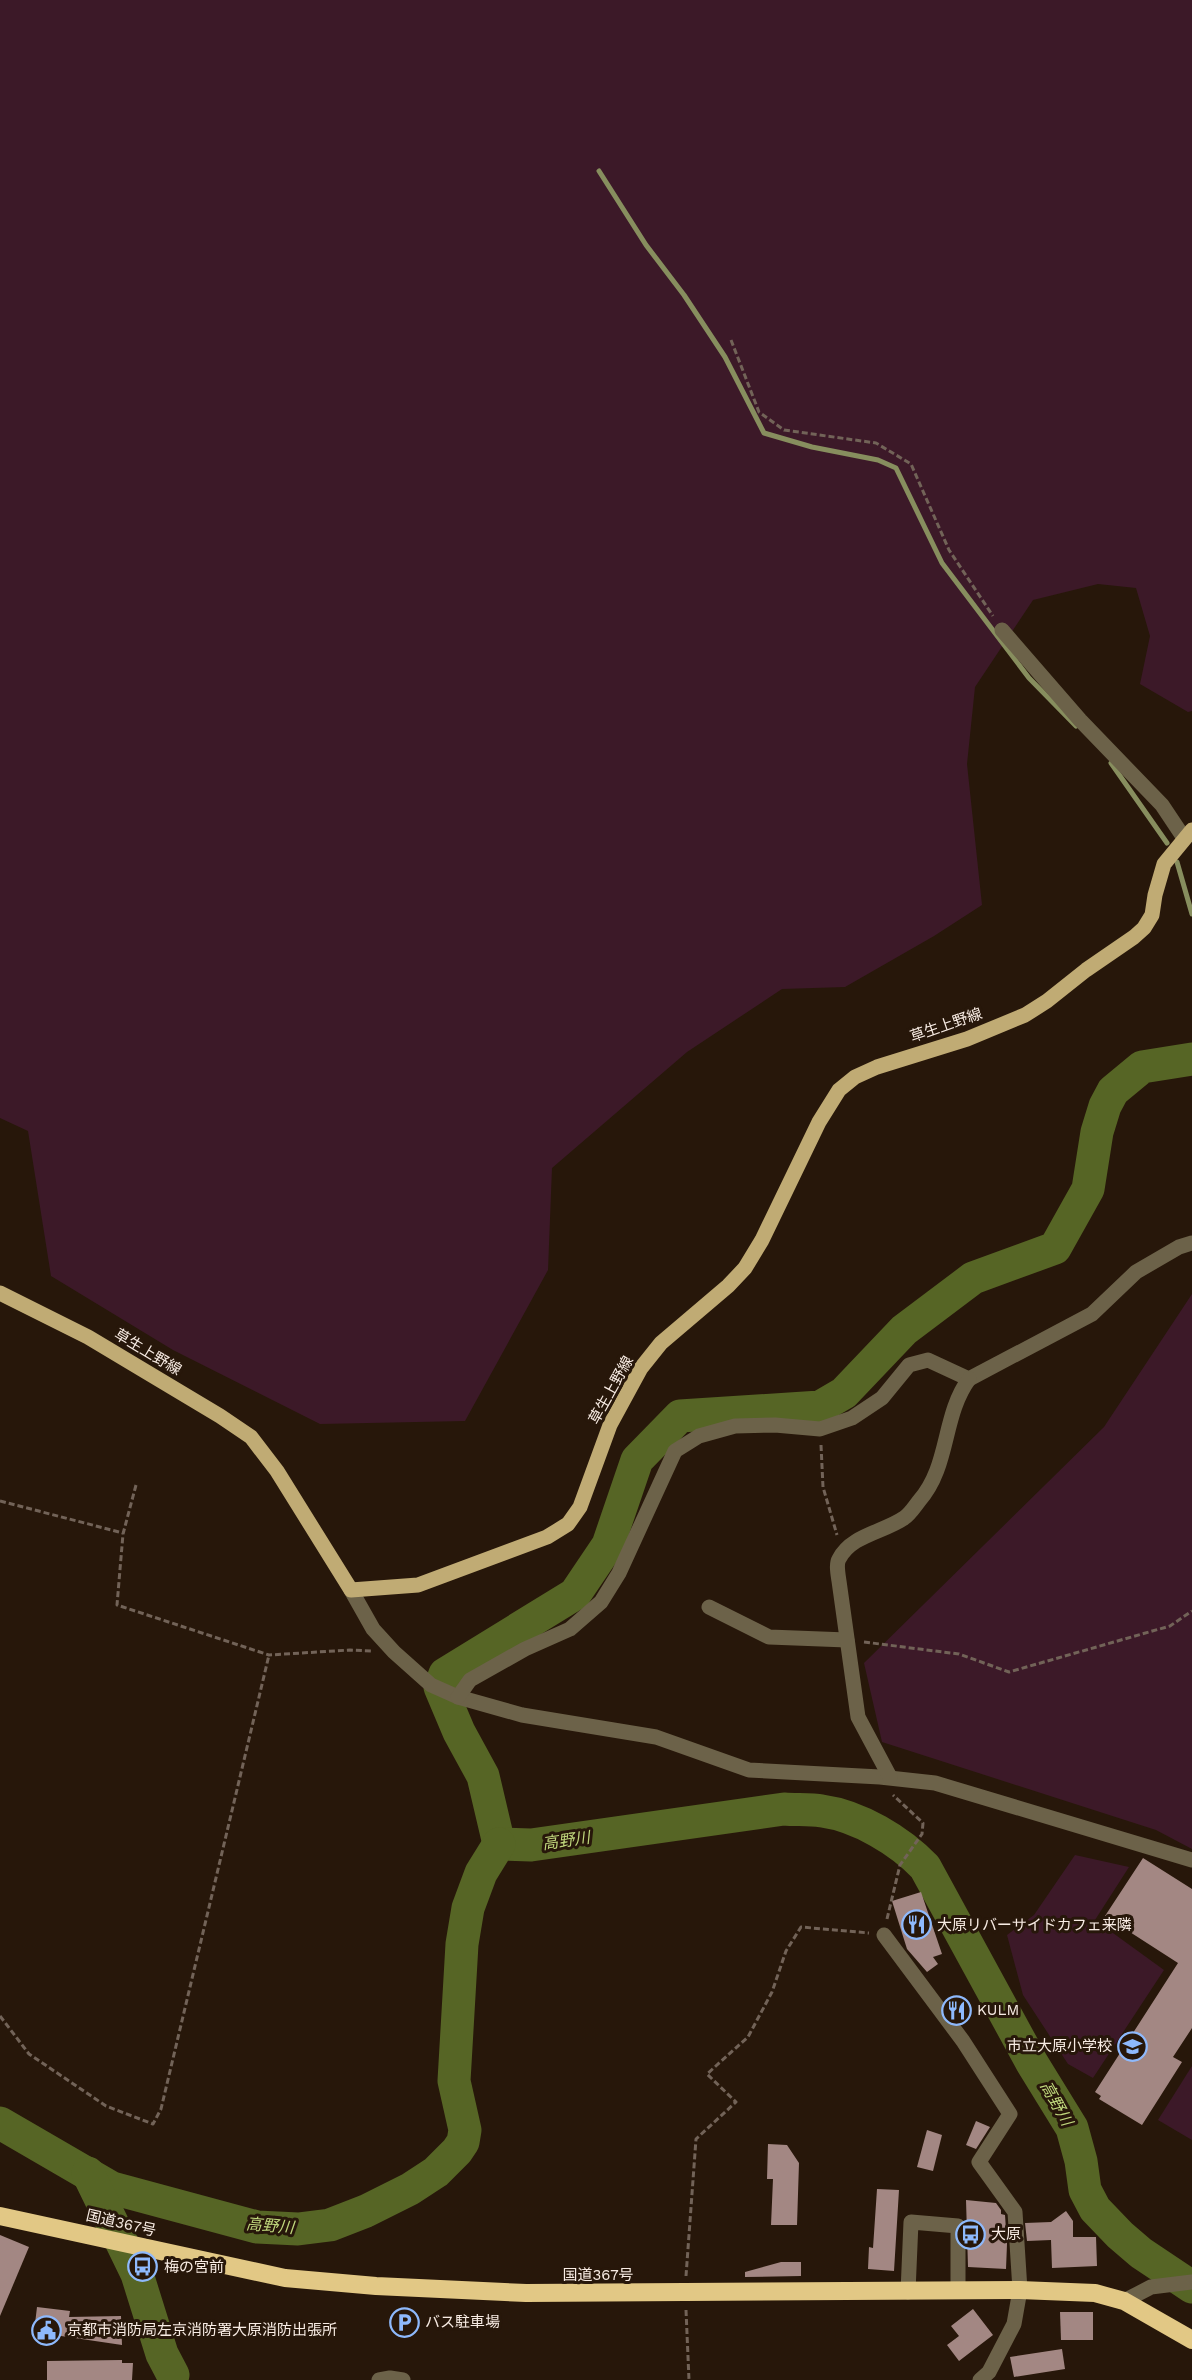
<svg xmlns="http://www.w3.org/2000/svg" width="1192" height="2380" viewBox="0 0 1192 2380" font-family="'Work Sans','Noto Sans JP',sans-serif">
<rect width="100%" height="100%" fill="#27170a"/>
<g fill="#3c1928">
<polygon points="0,0 1192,0 1192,711 1188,712 1140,684 1150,636 1136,588 1098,584 1033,600 975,687 967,764 982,905 934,936 845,987 782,989 687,1052 552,1168 548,1270 465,1421 320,1424 173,1350 51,1276 28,1131 0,1118"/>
<polygon points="1192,1294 1192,1849 1156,1830 882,1742 864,1663 1104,1427"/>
<polygon points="1075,1855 1129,1867 1095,1920 1164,1970 1093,2078 1068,2064 1023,1995 1007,1935 1034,1915"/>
<polygon points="1192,2066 1192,2140 1158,2120"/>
</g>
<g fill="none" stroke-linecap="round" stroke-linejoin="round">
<g stroke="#878e5e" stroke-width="5">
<polyline points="599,171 646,245 684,295 725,357 764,433 812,447 878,460 896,468 942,563 1029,678 1076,726"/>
<polyline points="1111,763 1167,843"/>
<polyline points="1177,862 1192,914"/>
</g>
<g stroke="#566525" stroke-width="33">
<polyline points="499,1844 483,1776 459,1732 440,1687 445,1674 575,1594 608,1545 637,1460 680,1416 820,1407 844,1393 904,1330 973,1278 1055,1248 1088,1189 1097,1132 1105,1106 1113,1091 1142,1067 1192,1059"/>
<path d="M499,1844L531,1845L784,1809C796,1810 810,1809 822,1811C859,1816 900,1841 925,1867L1032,2063L1072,2128L1081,2161L1085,2190L1095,2209L1120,2235L1141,2253L1192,2287"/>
<polyline points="0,2123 112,2188 257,2227 298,2229 330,2225 366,2211 410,2189 436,2172 457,2151 463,2142 465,2130 454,2081 462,1944 468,1908 481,1873 499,1844"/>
<polyline points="88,2173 137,2274 162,2354 173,2375"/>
</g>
</g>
<g fill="#a38783">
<polygon points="1143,1858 1192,1889 1192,2028 1173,2057 1182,2062 1142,2125 1099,2099 1101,2096 1095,2092 1178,1963 1105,1916"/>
<polygon points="921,1892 942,1954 933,1957 938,1964 927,1972 907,1949 892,1901"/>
<polygon points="976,2121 990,2127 976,2149 966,2145"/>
<polygon points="927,2130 942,2135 933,2171 917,2167"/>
<polygon points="768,2144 787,2145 799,2163 797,2225 771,2225 773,2179 767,2179"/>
<polygon points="877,2189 899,2190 894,2271 868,2269 869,2247 873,2248"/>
<polygon points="966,2200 996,2203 1001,2210 1001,2214 1005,2215 1007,2244 1006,2269 968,2267"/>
<polygon points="1066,2211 1073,2221 1073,2237 1096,2237 1097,2266 1052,2268 1051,2240 1027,2241 1025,2223 1051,2222"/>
<polygon points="0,2235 29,2247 0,2316"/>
<polygon points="781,2262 801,2262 801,2276 745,2277 745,2272"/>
<polygon points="37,2307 70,2311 69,2317 121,2316 122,2345 34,2332"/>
<polygon points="973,2309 993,2335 959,2361 947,2345 959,2336 951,2326"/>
<polygon points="1060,2312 1093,2312 1093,2340 1061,2340"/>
<polygon points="1062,2349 1065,2369 1014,2377 1010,2357"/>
<polygon points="122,2360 122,2363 133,2363 132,2380 47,2380 47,2361"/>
</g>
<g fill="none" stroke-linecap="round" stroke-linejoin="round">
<g stroke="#726358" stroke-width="3" stroke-dasharray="6 3" stroke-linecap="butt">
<polyline points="731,340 759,412 784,430 876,443 911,464 949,550 993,616"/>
<polyline points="821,1445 823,1487 837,1535"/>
<polyline points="136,1485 123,1534 117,1605 269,1655 350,1650 372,1651"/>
<polyline points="0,1501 123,1533"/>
<polyline points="864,1642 959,1654 1009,1672 1170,1626 1192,1611"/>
<polyline points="887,1919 900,1865 922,1834 923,1823 893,1795"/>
<polyline points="0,2016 29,2054 106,2106 153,2124 161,2109 269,1655"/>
<polyline points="686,2276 696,2139 736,2102 707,2074 748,2037 772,1992 786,1951 801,1927 869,1933"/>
<polyline points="686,2310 689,2380"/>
</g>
<g stroke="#6c6249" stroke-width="15">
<polyline points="1002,630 1080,720 1162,805 1184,838"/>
<polyline points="351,1590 373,1629 394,1652 431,1685 458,1697 522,1715 656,1737 749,1770 880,1777 935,1783 1192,1860"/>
<polyline points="709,1607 769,1637 847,1640"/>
<polyline points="458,1697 470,1680 525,1649 570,1629 601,1602 619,1573 675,1451 699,1436 735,1426 775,1425 820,1429 852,1418 882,1398 909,1365 928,1360 969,1379 1092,1314 1136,1272 1179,1247 1192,1243"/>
<path d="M890,1777L858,1717L839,1581C838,1574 836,1564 839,1559C851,1535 884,1532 904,1518C910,1514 915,1506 919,1501C950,1466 942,1416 969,1379"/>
<polyline points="884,1935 963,2041 1010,2114 979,2162 1015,2212 1020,2290 1014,2324 989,2372 980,2380"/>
<polyline points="908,2292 911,2222 958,2226 958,2291"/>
<polyline points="1124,2301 1151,2287 1192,2282"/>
<polyline points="379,2380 390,2378 403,2380"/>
</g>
<polyline stroke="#c0ab74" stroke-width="15" points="0,1293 88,1337 220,1416 251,1437 277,1471 351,1590 418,1585 547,1537 568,1524 580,1507 610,1425 641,1368 661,1343 728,1286 745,1268 762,1240 819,1122 839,1090 855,1077 877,1067 967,1039 1025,1015 1047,1001 1086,970 1134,937 1144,928 1152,915 1155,895 1164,864 1192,830"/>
<polyline stroke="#e2c885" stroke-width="18" points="0,2216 285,2278 376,2286 526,2293 1020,2290 1095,2293 1124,2301 1192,2340"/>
</g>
<defs>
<symbol id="restaurant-ring" viewBox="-11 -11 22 22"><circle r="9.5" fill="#27170a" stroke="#8eb9fc" stroke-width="1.5"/><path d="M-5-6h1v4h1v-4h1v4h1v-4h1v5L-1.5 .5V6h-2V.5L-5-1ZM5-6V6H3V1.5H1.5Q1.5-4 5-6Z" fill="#8eb9fc"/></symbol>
<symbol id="school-ring" viewBox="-11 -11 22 22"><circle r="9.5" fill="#27170a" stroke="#8eb9fc" stroke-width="1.5"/><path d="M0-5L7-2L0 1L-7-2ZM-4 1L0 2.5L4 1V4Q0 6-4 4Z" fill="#8eb9fc"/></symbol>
<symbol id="bus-ring" viewBox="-11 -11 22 22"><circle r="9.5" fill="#27170a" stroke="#8eb9fc" stroke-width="1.5"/><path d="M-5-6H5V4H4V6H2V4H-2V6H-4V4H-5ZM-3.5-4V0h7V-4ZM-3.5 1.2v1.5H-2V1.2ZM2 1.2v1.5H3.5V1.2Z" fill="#8eb9fc"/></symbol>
<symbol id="parking-ring" viewBox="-11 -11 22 22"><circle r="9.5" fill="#27170a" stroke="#8eb9fc" stroke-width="1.5"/><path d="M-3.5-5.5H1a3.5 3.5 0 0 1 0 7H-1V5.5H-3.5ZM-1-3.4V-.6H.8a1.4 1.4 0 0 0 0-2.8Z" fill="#8eb9fc"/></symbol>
<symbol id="civic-ring" viewBox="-11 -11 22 22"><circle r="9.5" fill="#27170a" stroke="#8eb9fc" stroke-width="1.5"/><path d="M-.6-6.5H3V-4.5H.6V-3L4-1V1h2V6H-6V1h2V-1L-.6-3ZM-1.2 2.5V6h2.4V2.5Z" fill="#8eb9fc"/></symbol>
</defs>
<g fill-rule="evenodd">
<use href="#restaurant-ring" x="900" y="1908" width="33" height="33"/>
<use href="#restaurant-ring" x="940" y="1994" width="33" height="33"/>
<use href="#school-ring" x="1116" y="2030" width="33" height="33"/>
<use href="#bus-ring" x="954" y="2218" width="33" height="33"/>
<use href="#bus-ring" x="126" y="2250" width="33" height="33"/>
<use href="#parking-ring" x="388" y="2306" width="33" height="33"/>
<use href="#civic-ring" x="30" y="2314" width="33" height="33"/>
</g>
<g text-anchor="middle" stroke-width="6" stroke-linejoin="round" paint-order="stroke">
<g font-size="15" fill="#f8ece4" stroke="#27170a">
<text transform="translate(946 1025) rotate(-19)" y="5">草生上野線</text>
<text transform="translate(148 1352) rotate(31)" y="5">草生上野線</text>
<text transform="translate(611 1390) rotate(-61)" y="5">草生上野線</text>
<text transform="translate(121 2223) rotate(13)" y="5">国道367号</text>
<text x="598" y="2280">国道367号</text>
</g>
<g font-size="15" fill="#f8ece4" stroke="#27170a" text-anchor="start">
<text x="937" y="1930">大原リバーサイドカフェ来隣</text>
<text x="977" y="2015">KULM</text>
<text x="1112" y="2051" text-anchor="end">市立大原小学校</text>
<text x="991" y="2239">大原</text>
<text x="164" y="2272">梅の宮前</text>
<text x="425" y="2327">バス駐車場</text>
<text x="67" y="2335">京都市消防局左京消防署大原消防出張所</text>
</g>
<g font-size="16" font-style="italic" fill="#c0d87d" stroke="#27170a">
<text transform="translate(566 1840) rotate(-8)" y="6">高野川</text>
<text transform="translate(1057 2103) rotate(61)" y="6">高野川</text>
<text transform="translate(270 2225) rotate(5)" y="6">高野川</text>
</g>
</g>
</svg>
